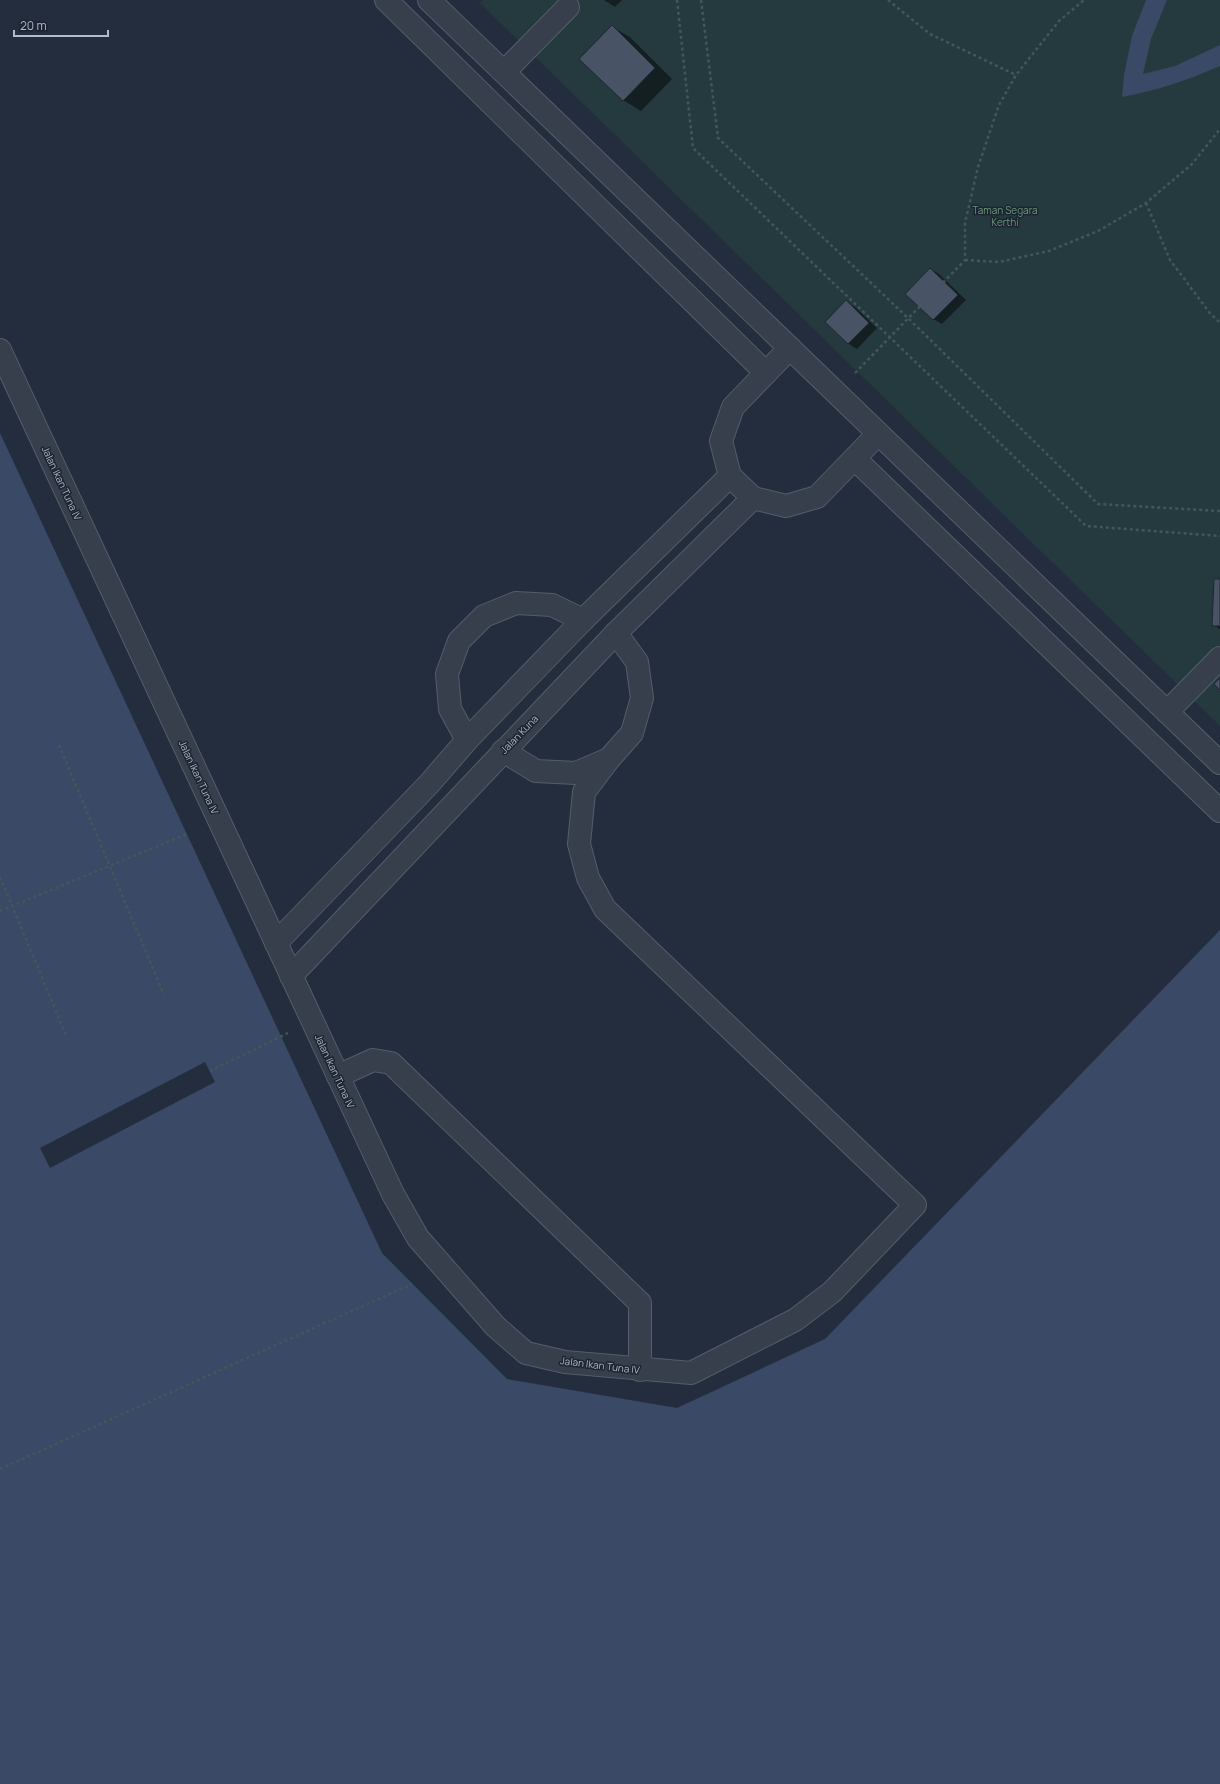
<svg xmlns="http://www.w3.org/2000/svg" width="1220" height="1784" viewBox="0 0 1220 1784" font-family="Manrope,sans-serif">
<rect width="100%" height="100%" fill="#232d3d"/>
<polygon fill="#253a3e" points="483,0 1220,0 1220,726 480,3"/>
<g fill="#394966">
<path d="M1146,0H1167L1151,39L1143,74L1175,66L1220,45V66C1188,80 1156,91 1122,97L1124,75L1132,36Z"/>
<polygon points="0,433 382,1253 507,1379 677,1408 825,1339 1220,930 1220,1784 0,1784"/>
</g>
<polygon fill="#232d3d" points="205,1062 215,1082 50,1168 40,1148"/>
<g fill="#0007">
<polygon points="604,0 622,0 615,7"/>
<polygon points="612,27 630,37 672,79 641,111 623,100"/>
<polygon points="930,269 939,274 966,300 942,324 933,319"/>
<polygon points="846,302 855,307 877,328 857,349 849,344 826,322"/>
<polygon points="1220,580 1220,629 1213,625"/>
</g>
<g fill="#495366" stroke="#1e2634">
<polygon points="612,25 655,68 623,101 579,59"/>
<polygon points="930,268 958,295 933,320 905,294"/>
<polygon points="846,300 869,323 848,344 825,322"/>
<polygon points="1214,579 1220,579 1220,626 1212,626"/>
<polygon points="1220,678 1220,690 1214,684"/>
</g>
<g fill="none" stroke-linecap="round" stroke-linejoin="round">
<defs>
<g id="minor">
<polyline points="386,0 766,373"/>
<polyline points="429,0 1220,763"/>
<polyline points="504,72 568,7"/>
<polyline points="790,348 733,407 721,441 730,476 753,498 786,506 817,497 878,434"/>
<polyline points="0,350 393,1194 418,1238 496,1327 526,1353 565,1362 691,1373 795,1320 832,1292 915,1205 605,909 588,878 579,844 584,792 609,759"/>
<polyline points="855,459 1220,811"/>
<polyline points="1167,712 1220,658"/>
<polyline points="467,740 450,709 447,674 459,641 484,616 516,603 552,605 583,620"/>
<polyline points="503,751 536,771 576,773 609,759 632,733 642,698 637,662 616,633"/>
<polyline points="276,943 429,784 467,740 583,620 730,476"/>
<polyline points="291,976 616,633 753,498"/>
<polyline points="338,1076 373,1060 391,1063 640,1303 640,1370"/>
</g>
</defs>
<use href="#minor" stroke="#555d6b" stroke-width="24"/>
<g stroke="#43575b" stroke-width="2.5" stroke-dasharray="3 3" stroke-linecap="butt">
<polyline points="677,0 693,148 1086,526 1220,536"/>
<polyline points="701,0 718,138 908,318 1098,504 1220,511"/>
<polyline points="888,0 930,34 1016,75"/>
<polyline points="1146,203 1170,260 1209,312 1220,323"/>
<polyline points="965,260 999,262 1049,251 1098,231 1146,203 1192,164 1220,129"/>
<polyline points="855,373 965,260 965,223 978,167 999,105 1016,75 1059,21 1084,0"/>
<polyline points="59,745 164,995"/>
<polyline points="0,877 66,1035"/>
<polyline points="0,911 187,834"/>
<polyline points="210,1071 288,1033"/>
<polyline points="0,1469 412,1284"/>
</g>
<use href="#minor" stroke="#373f4d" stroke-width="22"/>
</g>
<g text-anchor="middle" stroke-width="3" stroke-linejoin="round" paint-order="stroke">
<g font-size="10" fill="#6a9977" stroke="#1c2432">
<text x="1005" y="214">Taman Segara<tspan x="1005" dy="12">Kerthi</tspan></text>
</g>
<g font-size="10" fill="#b3bac8" stroke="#1c2432">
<text transform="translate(62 483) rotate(65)" y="4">Jalan Ikan Tuna IV</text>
<text transform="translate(519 734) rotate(-46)" y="4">Jalan Kuna</text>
<text transform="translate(199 777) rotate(65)" y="4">Jalan Ikan Tuna IV</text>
<text transform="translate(335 1071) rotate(65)" y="4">Jalan Ikan Tuna IV</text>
<text transform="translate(600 1365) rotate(7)" y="4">Jalan Ikan Tuna IV</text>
</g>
</g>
<path d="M14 30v6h94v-6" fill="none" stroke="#b3bac8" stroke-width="2"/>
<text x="20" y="30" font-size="12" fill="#b3bac8" stroke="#1c2432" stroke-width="3" paint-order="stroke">20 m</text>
</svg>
